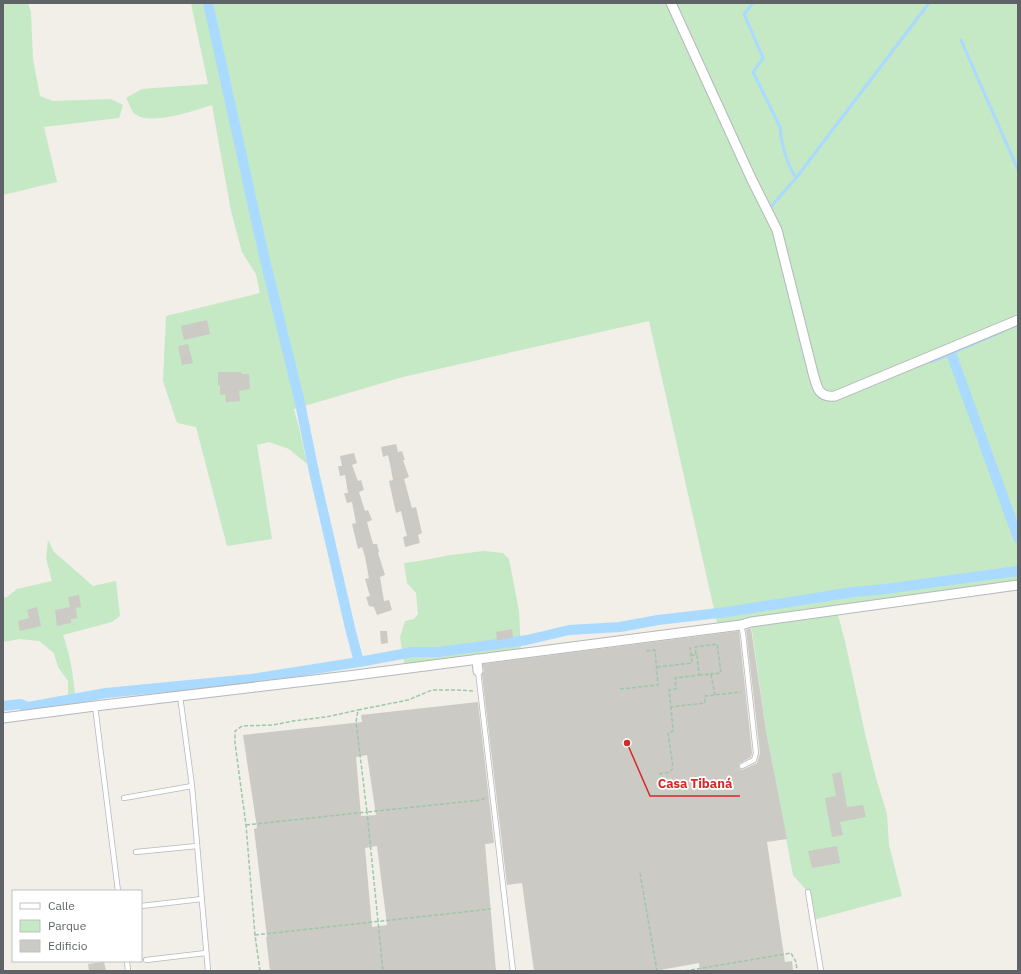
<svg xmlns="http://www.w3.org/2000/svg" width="1021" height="974" viewBox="0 0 1021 974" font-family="'IBM Plex Sans',sans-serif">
<rect width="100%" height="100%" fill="#f1efe8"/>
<g fill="#c5e8c5">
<polygon points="3,3 28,3 31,12 33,59 40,96 53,101 111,99 123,105 119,118 44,127 57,182 3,195"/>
<path d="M191,3H1018V584L837,611L845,641L866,738L876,778L887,814L889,845L902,896L813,920L808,892L793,875L766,731L751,623L718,627L649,321L403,377L294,409L300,432L307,464L289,449L269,442L257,445L272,539L227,546L196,427L177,423L163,381L166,316L260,293L256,274L242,252L231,211L212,105C196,110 146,128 133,112C130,108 129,102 126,98L142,89L208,84Z"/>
<path d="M48,540L54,552L93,586L116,581L120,616L112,622L63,635C72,659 74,683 76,708L68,709V681L58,667L54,653L39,641L20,639L3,642V598L7,597L17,589L52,581L46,558Z"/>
<polygon points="484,551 503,553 509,559 519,611 521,652 405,668 400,637 405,621 414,619 418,614 416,593 407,583 404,563 419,561 451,555"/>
</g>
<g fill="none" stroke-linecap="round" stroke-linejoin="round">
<g stroke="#aadaff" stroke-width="3">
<path d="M753,3L744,14L763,58L753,72L780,127C781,144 787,164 796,178"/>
<polyline points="961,40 1018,170"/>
<polyline points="768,210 796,178 929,3"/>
<polyline points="931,362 1003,331"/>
</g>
<g stroke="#aadaff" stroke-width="10">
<polyline points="208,3 264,256 300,403 314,472 351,632 359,662"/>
<polyline points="951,353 1018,538"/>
<polyline points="3,706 20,704 28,707 106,693 251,679 359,662 413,652 439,652 527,640 569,630 620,627 658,620 727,612 853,592 885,589 1018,571"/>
</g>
</g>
<g fill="#cccac5" fill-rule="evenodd">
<polygon points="207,320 210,334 184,340 181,326"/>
<polygon points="188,344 193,363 182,365 178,346"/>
<polygon points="218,372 241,372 242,374 249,374 250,389 239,391 240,401 226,402 225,394 220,395 220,385 218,386"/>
<polygon points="396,444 398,452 402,451 405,460 403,460 409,477 404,479 412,508 416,507 422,533 418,535 420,543 405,547 403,537 407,536 405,528 401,511 396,513 389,481 393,480 390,464 388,455 383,457 381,447"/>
<polygon points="354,453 357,463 352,465 358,481 361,480 364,490 359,492 365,511 368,510 372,520 367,522 373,544 377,544 379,552 378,553 385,575 380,577 384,601 389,600 392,610 377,615 374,607 369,606 366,597 370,596 365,579 369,578 365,557 362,547 358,549 352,524 356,523 352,502 347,503 344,493 348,493 345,475 340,476 338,466 342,466 340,456"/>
<polygon points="79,595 81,607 76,608 77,618 71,619 71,623 57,626 55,610 70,607 68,597"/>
<polygon points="37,607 41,626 20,631 18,621 29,618 27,610"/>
<polygon points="751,628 766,731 787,839 767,842 785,962 792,961 793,971 700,971 699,963 655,971 534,971 522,883 507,885 482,675 484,671 483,664 739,631 752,753 751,757 739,764 739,768 742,770 757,763 760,753 746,630"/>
<polygon points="512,629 513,637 497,641 496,632"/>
<polygon points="380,631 387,631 388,643 381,644"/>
<path d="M478,702L494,843L485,844L496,971H270L266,937H267L254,829L257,828L243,735L362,722L361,715ZM367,755L376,815L361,816L356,757ZM377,846L387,925L372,927L365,848Z"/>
<polygon points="841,772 847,807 863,805 866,817 840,822 843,835 832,837 825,798 836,796 832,774"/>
<polygon points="837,846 840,863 812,868 808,851"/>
<polygon points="104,962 106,971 89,971 88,964"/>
</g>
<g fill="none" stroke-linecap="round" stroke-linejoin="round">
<defs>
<g id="lane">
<polyline points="741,625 743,634 756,753 754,760 742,766"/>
<polyline points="478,671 513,971"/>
<polyline points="180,696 192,786 208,971"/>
<polyline points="95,706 118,891"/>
<polyline points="124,798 192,786"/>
<polyline points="136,852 197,846"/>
<polyline points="808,892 821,971"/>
<polyline points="141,906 202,899"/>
<polyline points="146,960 206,953"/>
<polyline points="127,961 128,971"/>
</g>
<g id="street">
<path d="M671,3L751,178L777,230L813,373C817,387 818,398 835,396L1018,320"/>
<polyline points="477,659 478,671"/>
<polyline points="3,718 95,706 348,676 741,625 751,622 1018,585"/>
</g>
</defs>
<use href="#lane" stroke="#b5b8bc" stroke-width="6"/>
<use href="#street" stroke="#b5b8bc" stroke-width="11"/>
<g stroke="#9cc7a9" stroke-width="1.5" stroke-dasharray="4 2" stroke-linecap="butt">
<polyline points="696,654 695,647 717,644 721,673 711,674"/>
<polyline points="691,655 697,655 699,675 675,678 676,689 669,690 671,707 705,703 705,696 741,692"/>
<polyline points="657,667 692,663 690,647"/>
<polyline points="699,675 711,674 715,695"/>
<polyline points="620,689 658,685 655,650 645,651"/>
<polyline points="473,691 458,690 432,690 408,700 358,710 356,722 367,812 481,800 485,798"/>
<polyline points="659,774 670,772 673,768 668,733 673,731 671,707"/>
<polyline points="246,825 367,812 383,971"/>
<polyline points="640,873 657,971"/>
<polyline points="255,935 491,909"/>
<polyline points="260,971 255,935 246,825 235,743 235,731 242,726 273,725 293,721 326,717 358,710"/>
<polyline points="685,971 791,953 796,962 797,971"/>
</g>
<use href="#lane" stroke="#fff" stroke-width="4.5"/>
<use href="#street" stroke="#fff" stroke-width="9"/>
</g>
<path fill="none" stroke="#d62828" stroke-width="1.5" d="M627 743L650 796H740"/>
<circle fill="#d62828" stroke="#fff" stroke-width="1.5" cx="627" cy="743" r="4"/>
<g font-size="13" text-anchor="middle" font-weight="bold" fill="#d62828" stroke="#fff" stroke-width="3.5" stroke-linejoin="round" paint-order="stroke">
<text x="695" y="788">Casa Tibaná</text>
</g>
<rect width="1021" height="974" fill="none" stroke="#5f6368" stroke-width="8"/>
<rect x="12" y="890" width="130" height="72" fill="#ffffff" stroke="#bfc1c3"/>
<rect x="20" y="903" width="20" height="6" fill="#ffffff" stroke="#bfc1c3"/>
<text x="48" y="910" font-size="12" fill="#5f6368">Calle</text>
<rect x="20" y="920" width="20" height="12" fill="#c5e8c5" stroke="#bfc1c3"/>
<text x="48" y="930" font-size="12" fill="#5f6368">Parque</text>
<rect x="20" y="940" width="20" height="12" fill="#cccac5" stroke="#bfc1c3"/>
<text x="48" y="950" font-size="12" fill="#5f6368">Edificio</text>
</svg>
